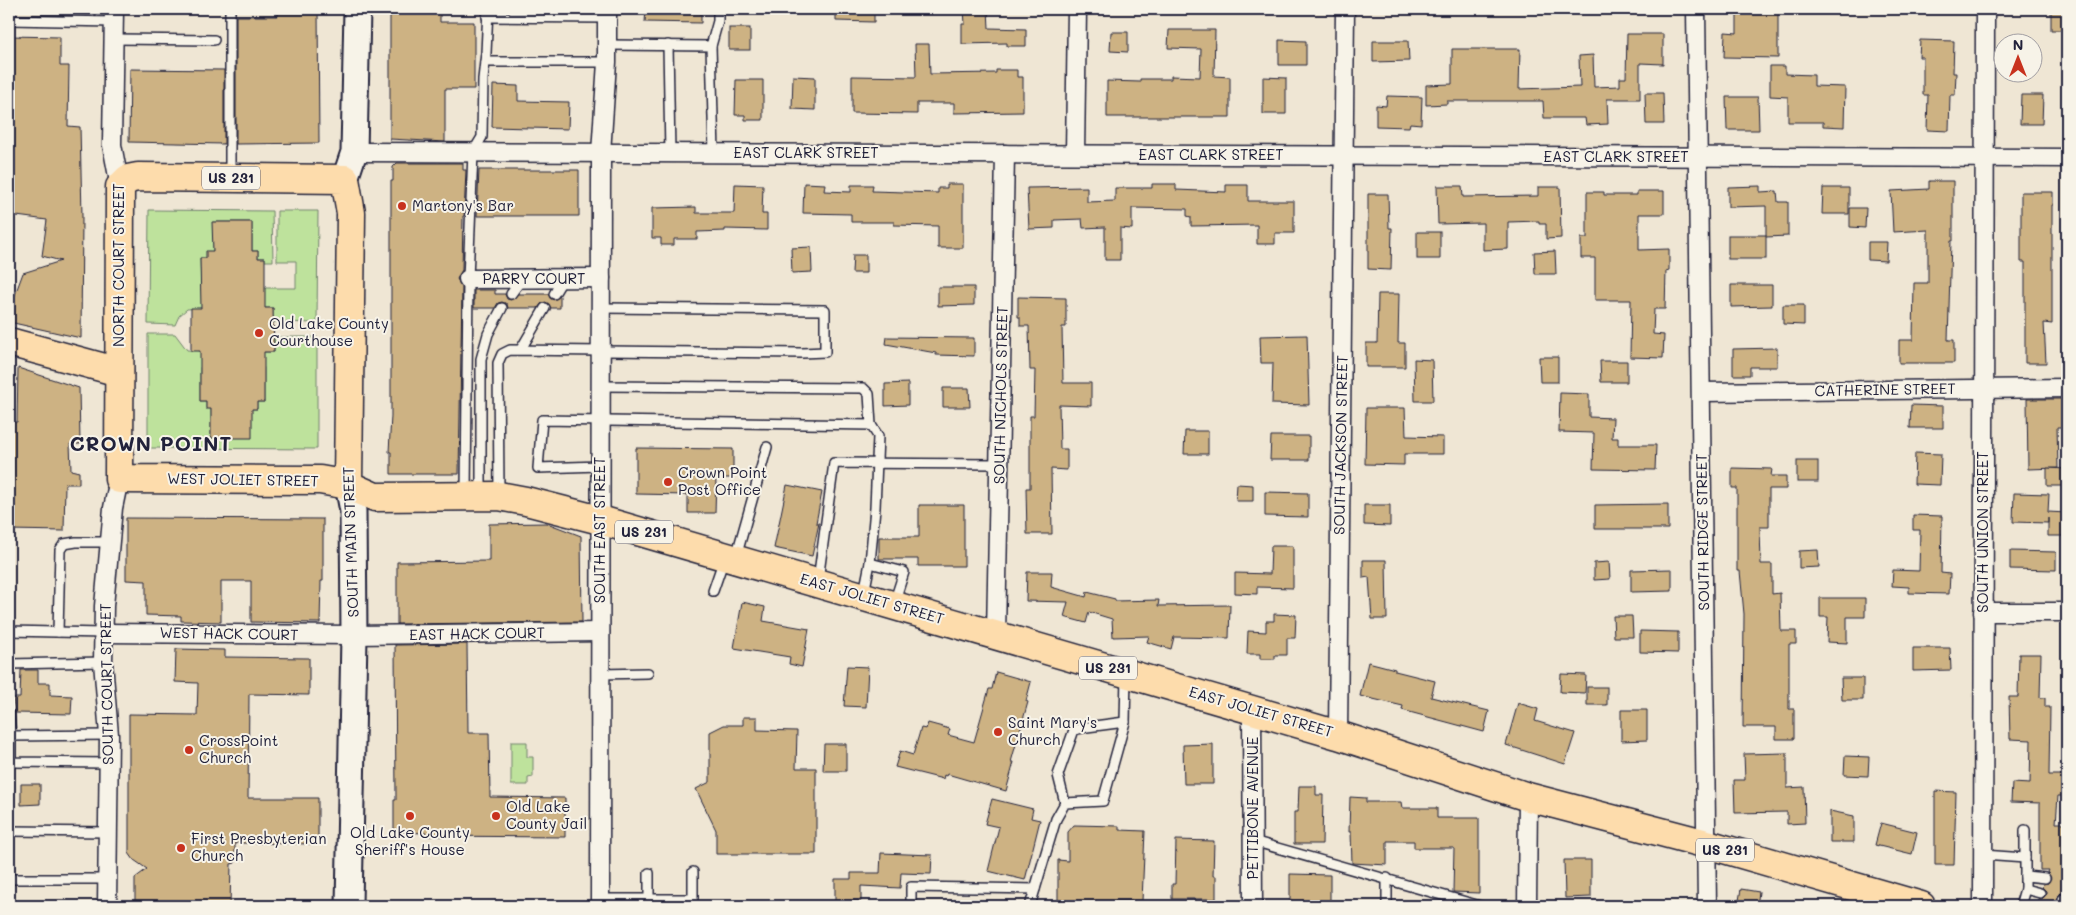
<svg xmlns="http://www.w3.org/2000/svg" width="2076" height="915" viewBox="0 0 2076 915" font-family="Mali,sans-serif">
<rect width="100%" height="100%" fill="#efe6d4"/>
<filter id="ink" filterUnits="userSpaceOnUse"><feTurbulence type="fractalNoise" baseFrequency=".02" numOctaves="2"/><feDisplacementMap in="SourceGraphic" scale="10" xChannelSelector="R" yChannelSelector="G"/><feConvolveMatrix kernelMatrix="1 2 1 2 8 2 1 2 1" color-interpolation-filters="sRGB"/></filter>
<g filter="url(#ink)">
<g fill="#bee29c" stroke="#70826c">
<polygon points="149,210 272,211 273,261 265,261 265,258 258,258 258,251 252,251 252,222 213,222 213,251 206,258 200,258 201,290 207,308 187,309 179,316 175,325 148,324"/>
<polygon points="277,211 318,211 317,323 273,322 273,308 258,308 265,288 296,288 296,261 277,261"/>
<polygon points="148,334 175,334 187,350 206,351 200,368 200,401 206,401 206,408 211,409 211,438 252,409 257,409 257,402 264,402 264,368 257,352 274,352 274,337 317,337 317,449 148,448"/>
<polygon points="511,742 527,742 527,757 533,757 533,777 528,778 528,785 511,785"/>
</g>
<g fill="#cdb283" stroke="#22223b">
<polygon points="278,9 318,9 319,143 236,144 236,16 278,16"/>
<polygon points="390,9 440,9 440,22 474,22 474,89 445,89 445,142 390,139"/>
<polygon points="646,9 701,9 701,23 645,22"/>
<polygon points="836,9 874,9 874,22 836,21"/>
<polygon points="964,9 988,9 989,28 1026,29 1026,46 1007,46 1007,43 962,44 962,24 965,24"/>
<polygon points="1737,9 1775,9 1775,13 1778,13 1778,58 1724,57 1725,32 1737,33"/>
<rect x="2051" y="9" width="16" height="21"/>
<rect x="729" y="28" width="21" height="22"/>
<polygon points="1169,30 1215,30 1214,76 1230,77 1230,117 1107,117 1107,81 1140,82 1140,79 1171,79 1171,76 1200,77 1201,49 1168,48"/>
<polygon points="1111,32 1128,32 1128,52 1110,51"/>
<polygon points="1627,34 1663,34 1663,64 1640,63 1640,99 1607,99 1608,124 1586,125 1585,118 1544,118 1543,101 1447,101 1447,104 1426,105 1426,85 1452,84 1452,49 1520,49 1519,89 1580,87 1579,56 1593,55 1594,87 1620,86 1620,78 1626,78"/>
<polygon points="9,36 60,37 60,66 69,66 68,126 80,127 82,216 81,338 9,322 9,299 13,300 23,273 61,261 42,256 47,220 9,215"/>
<polygon points="1279,40 1306,41 1306,65 1279,65"/>
<polygon points="1920,40 1954,41 1953,73 1956,73 1955,95 1950,95 1949,131 1927,130 1928,95 1923,95 1923,57 1919,57"/>
<polygon points="1373,41 1408,41 1409,61 1373,62"/>
<polygon points="915,44 929,44 930,74 996,73 996,70 1017,70 1017,77 1023,77 1023,112 954,113 954,103 917,103 917,114 852,113 852,76 916,77"/>
<polygon points="1770,66 1785,66 1785,74 1814,75 1814,86 1845,87 1844,127 1823,126 1823,122 1788,122 1788,97 1770,96"/>
<polygon points="130,69 224,70 224,144 129,142"/>
<polygon points="793,76 815,77 815,110 792,109"/>
<polygon points="1263,77 1286,78 1286,114 1263,114"/>
<polygon points="736,80 763,80 763,120 745,120 745,115 735,115"/>
<polygon points="493,85 518,86 518,101 569,102 568,129 492,127"/>
<polygon points="1645,93 1663,93 1664,124 1646,124"/>
<polygon points="2021,95 2043,95 2042,124 2020,124"/>
<polygon points="1387,96 1422,97 1421,124 1410,123 1409,127 1376,126 1376,105 1386,106"/>
<polygon points="1726,97 1758,97 1759,130 1727,130"/>
<polygon points="397,163 463,163 463,170 466,170 464,216 463,216 462,270 457,279 462,287 459,474 391,474 391,452 389,452 391,416 391,181 393,181 393,167"/>
<polygon points="479,170 579,170 579,216 477,216"/>
<polygon points="1929,181 1953,181 1953,241 1951,241 1948,340 1954,340 1954,363 1899,363 1899,340 1913,340 1914,283 1928,283 1928,230 1893,232 1891,191 1929,189"/>
<polygon points="804,183 825,184 824,191 851,192 851,185 873,185 872,191 938,193 938,188 947,188 947,184 963,184 963,248 938,248 938,226 894,225 894,222 851,222 851,214 803,213"/>
<polygon points="735,184 763,185 762,214 767,214 767,230 725,229 725,231 697,232 697,239 674,239 674,245 661,245 661,238 652,238 652,208 696,207 696,213 734,213"/>
<polygon points="1152,184 1176,184 1176,190 1226,192 1226,185 1248,185 1248,201 1294,201 1294,233 1275,233 1275,244 1257,244 1257,225 1191,226 1191,217 1187,216 1187,209 1132,208 1132,229 1120,228 1120,260 1105,260 1105,227 1083,228 1082,219 1054,220 1054,228 1029,229 1027,188 1087,187 1087,202 1115,201 1115,188 1152,188"/>
<polygon points="1437,186 1462,186 1463,197 1538,196 1538,187 1560,187 1561,238 1546,239 1546,224 1539,224 1539,221 1508,222 1508,249 1483,250 1483,223 1438,224"/>
<polygon points="1760,186 1760,192 1777,191 1778,202 1788,202 1788,236 1766,237 1766,206 1728,207 1728,187"/>
<polygon points="1823,188 1849,188 1849,214 1822,214"/>
<polygon points="1637,191 1664,191 1664,214 1639,214 1639,250 1669,249 1669,270 1666,271 1665,309 1654,309 1653,334 1664,335 1663,358 1630,357 1631,300 1595,300 1595,258 1581,258 1581,238 1587,238 1587,192 1604,192 1604,195 1637,195"/>
<polygon points="2021,192 2053,192 2053,205 2052,205 2052,324 2044,323 2046,363 2025,363 2025,262 2021,262"/>
<polygon points="1368,194 1388,194 1389,228 1392,228 1391,270 1368,269"/>
<polygon points="1850,208 1866,208 1865,228 1850,227"/>
<polygon points="212,222 252,222 252,251 258,251 258,258 265,258 265,308 273,308 274,352 264,352 264,402 257,402 257,409 252,409 252,438 211,438 211,409 206,409 206,401 200,401 200,351 191,351 191,308 201,308 200,258 206,258 206,251 213,251"/>
<rect x="1417" y="232" width="23" height="27"/>
<rect x="1728" y="235" width="38" height="24"/>
<polygon points="1868,242 1887,242 1886,261 1868,260"/>
<polygon points="811,247 812,272 792,273 791,248"/>
<polygon points="1555,251 1556,274 1535,274 1534,252"/>
<polygon points="853,255 866,255 866,273 852,273"/>
<polygon points="1731,285 1772,285 1772,306 1731,307"/>
<polygon points="938,287 974,287 974,305 938,306"/>
<polygon points="474,290 495,290 495,294 505,294 507,299 511,300 518,294 548,294 553,300 560,296 560,308 551,308 546,302 542,303 538,308 508,308 507,304 502,302 498,303 495,308 474,308"/>
<polygon points="1378,294 1399,294 1398,343 1405,343 1405,367 1366,367 1366,343 1377,343"/>
<polygon points="1018,297 1066,298 1066,327 1062,327 1063,383 1091,383 1091,406 1059,405 1060,449 1067,449 1067,470 1051,469 1052,534 1027,534 1026,488 1030,488 1030,416 1034,416 1035,370 1030,370 1029,326 1020,326 1020,317 1018,317"/>
<polygon points="1783,305 1804,305 1804,325 1783,324"/>
<polygon points="1307,335 1309,405 1272,404 1273,363 1261,363 1260,336"/>
<polygon points="887,337 974,338 974,356 936,355 936,353 886,344"/>
<polygon points="1777,348 1777,367 1750,367 1750,375 1733,375 1733,349"/>
<polygon points="1539,357 1558,357 1558,382 1540,382"/>
<polygon points="1414,359 1432,360 1433,401 1415,401"/>
<polygon points="1600,361 1627,361 1627,382 1601,382"/>
<polygon points="18,368 79,388 80,444 70,444 71,470 79,472 79,484 65,484 64,531 9,530 9,422 17,422"/>
<polygon points="908,383 908,405 885,406 885,384"/>
<polygon points="943,388 969,388 970,407 943,407"/>
<polygon points="1560,393 1589,394 1589,417 1613,418 1612,438 1618,438 1618,445 1656,445 1655,470 1593,469 1594,433 1559,432"/>
<polygon points="2027,399 2067,399 2067,413 2064,413 2064,427 2057,427 2058,468 2028,469"/>
<polygon points="1911,405 1943,406 1943,428 1910,428"/>
<polygon points="1366,408 1405,408 1406,436 1443,437 1443,454 1404,454 1404,465 1365,464"/>
<polygon points="1185,431 1208,431 1208,454 1184,454"/>
<polygon points="1271,436 1309,436 1309,460 1270,460"/>
<polygon points="636,448 733,449 733,478 716,478 715,513 688,513 688,495 636,494"/>
<polygon points="1915,453 1941,454 1940,485 1914,484"/>
<rect x="1797" y="461" width="21" height="21"/>
<polygon points="1732,468 1772,469 1771,476 1786,476 1786,489 1769,489 1769,527 1760,527 1761,564 1772,564 1772,594 1780,593 1781,631 1796,631 1796,644 1789,644 1789,709 1794,709 1794,739 1776,739 1776,727 1743,727 1744,614 1740,571 1737,571 1737,488 1732,488"/>
<polygon points="2047,468 2067,469 2067,486 2047,486"/>
<polygon points="1237,484 1253,485 1253,501 1236,501"/>
<polygon points="787,485 822,492 816,523 819,523 812,556 774,548"/>
<polygon points="1265,492 1308,493 1308,517 1265,516"/>
<polygon points="2014,493 2049,494 2048,512 2067,513 2067,536 2048,536 2048,518 2048,523 2013,522"/>
<polygon points="1668,504 1668,529 1595,529 1595,505"/>
<polygon points="919,505 964,505 964,566 918,566 918,559 879,559 879,537 919,537"/>
<polygon points="1364,505 1390,505 1390,526 1364,525"/>
<polygon points="1913,515 1942,516 1941,573 1950,574 1949,594 1909,593 1909,587 1892,586 1893,570 1919,571 1920,530 1913,530"/>
<polygon points="126,518 323,519 323,581 321,581 320,623 251,622 251,581 221,581 221,622 181,621 181,616 146,615 146,581 126,580"/>
<polygon points="547,523 581,536 582,622 397,624 397,562 489,561 489,524"/>
<polygon points="1271,546 1293,546 1293,588 1257,587 1257,594 1235,593 1235,573 1270,574"/>
<polygon points="1818,550 1819,567 1799,568 1799,551"/>
<polygon points="2010,551 2056,552 2056,570 2010,569"/>
<polygon points="1363,560 1386,560 1387,619 1372,619 1369,577 1363,578"/>
<polygon points="1609,562 1610,579 1594,580 1594,563"/>
<polygon points="1672,569 1672,591 1631,592 1631,570"/>
<polygon points="1027,572 1052,572 1051,587 1086,597 1087,592 1115,599 1115,601 1159,600 1158,606 1230,605 1229,638 1174,637 1171,649 1147,642 1149,636 1113,637 1112,619 1089,612 1086,623 1064,617 1068,602 1026,601"/>
<polygon points="1820,598 1865,598 1865,617 1847,617 1847,643 1827,642 1828,617 1820,617"/>
<polygon points="742,602 765,607 763,621 809,629 802,667 789,664 790,657 734,648"/>
<polygon points="1274,614 1296,615 1295,638 1287,638 1287,655 1275,655 1275,659 1260,659 1260,654 1247,654 1248,631 1266,632 1266,621 1274,621"/>
<polygon points="1613,616 1632,616 1633,637 1614,637"/>
<polygon points="1640,631 1678,632 1678,653 1640,652"/>
<polygon points="467,644 468,733 489,733 490,797 565,798 565,837 426,836 426,833 394,832 394,800 396,800 395,645"/>
<polygon points="1913,648 1950,648 1951,670 1913,671"/>
<polygon points="176,649 225,650 225,657 309,658 309,695 249,694 248,798 318,798 318,844 235,843 235,863 231,864 230,906 141,906 135,901 135,878 147,869 134,860 129,853 129,714 197,715 198,683 175,682"/>
<polygon points="2019,654 2041,654 2040,698 2045,698 2045,707 2050,707 2049,775 2067,775 2067,796 2058,796 2056,823 2067,823 2067,887 2065,893 2061,893 2057,897 2057,901 2061,906 2036,906 2038,899 2042,899 2046,895 2046,891 2042,887 2043,884 2048,883 2051,878 2047,872 2048,870 2040,870 2040,803 2011,802 2012,783 2030,784 2031,740 2010,739 2009,697 2018,697"/>
<polygon points="1368,662 1395,669 1395,671 1435,681 1431,697 1489,711 1484,732 1402,710 1403,706 1360,696"/>
<polygon points="847,666 868,667 866,707 844,706"/>
<polygon points="21,670 38,670 38,683 50,683 50,695 72,696 71,714 15,713 13,698 20,698"/>
<polygon points="996,672 1031,682 1026,701 1028,702 1011,762 1014,762 1006,791 947,774 946,776 944,775 943,779 895,767 900,751 913,755 921,728 926,729 928,723 950,729 948,735 974,742 989,689 992,689"/>
<polygon points="1561,674 1586,675 1585,693 1560,692"/>
<polygon points="1841,678 1863,678 1863,700 1842,700"/>
<rect x="1587" y="687" width="20" height="18"/>
<polygon points="1518,703 1538,709 1535,721 1575,733 1565,764 1506,745"/>
<polygon points="1621,710 1647,710 1647,740 1621,741"/>
<polygon points="743,717 757,717 757,730 797,731 796,768 816,768 816,854 716,854 716,830 696,789 710,782 710,732 724,725 743,725"/>
<polygon points="824,744 846,744 846,771 823,771"/>
<polygon points="1213,744 1213,784 1184,784 1183,745"/>
<polygon points="1787,753 1787,788 1804,787 1805,823 1787,824 1787,812 1735,813 1734,780 1745,780 1744,754"/>
<polygon points="1845,756 1869,757 1868,776 1844,775"/>
<polygon points="21,784 40,784 40,804 21,805"/>
<polygon points="1299,786 1316,786 1316,795 1323,795 1322,844 1294,844 1294,812 1298,812"/>
<polygon points="1935,791 1956,792 1954,865 1935,865"/>
<polygon points="1350,797 1366,798 1366,802 1401,802 1402,808 1437,808 1437,818 1479,818 1479,893 1453,892 1454,848 1414,848 1414,841 1387,841 1387,865 1352,863 1351,832 1349,832"/>
<polygon points="992,799 1033,809 1031,818 1040,820 1025,880 988,871 999,827 985,824"/>
<polygon points="1830,811 1854,816 1854,842 1830,842"/>
<polygon points="1881,823 1917,832 1912,854 1875,845"/>
<polygon points="1074,825 1119,826 1119,830 1145,831 1142,901 1114,901 1113,906 1058,906 1058,860 1068,861 1068,832"/>
<polygon points="1176,840 1214,841 1213,876 1216,876 1216,899 1172,899 1172,884 1175,884"/>
<polygon points="881,853 932,855 931,874 901,873 900,888 861,886 861,901 835,901 835,879 851,879 851,873 880,873"/>
<polygon points="1564,860 1591,860 1591,897 1565,898"/>
<polygon points="1290,874 1330,875 1330,901 1290,901"/>
<polygon points="1741,889 1759,892 1757,906 1738,906"/>
</g>
<g fill="none" stroke-linecap="round" stroke-linejoin="round">
<defs>
<g id="lane">
<polyline points="230,9 230,176"/>
<polyline points="487,17 607,18"/>
<polyline points="9,20 114,22"/>
<polyline points="114,39 214,40"/>
<polyline points="607,45 711,46 714,153"/>
<polyline points="668,45 670,153"/>
<polyline points="711,46 718,21 718,9"/>
<polyline points="485,62 607,62"/>
<polyline points="511,294 522,279"/>
<polyline points="554,294 563,279"/>
<polyline points="521,349 545,308"/>
<polyline points="600,466 538,468 542,420 871,425 869,394 863,388 601,386"/>
<polyline points="466,494 468,279 473,152 482,137 483,79 486,53 488,9"/>
<polyline points="481,494 481,359 488,334 502,308"/>
<polyline points="499,494 498,363 502,354 510,350 802,353 825,352 825,310 600,308"/>
<polyline points="736,557 767,447"/>
<polyline points="870,563 904,572 894,603"/>
<polyline points="818,580 834,463 1000,464"/>
<polyline points="713,591 724,559"/>
<polyline points="864,593 870,563 875,508 878,436 871,425"/>
<polyline points="9,631 103,633"/>
<polyline points="58,632 60,550 64,544 76,542 110,542"/>
<polyline points="9,664 103,662"/>
<polyline points="600,674 648,673"/>
<polyline points="9,714 11,736"/>
<polyline points="108,763 11,762 11,736 109,735"/>
<polyline points="1065,803 1058,775 1074,730 1087,727 1125,722"/>
<polyline points="2025,830 2025,889"/>
<polyline points="9,831 108,832"/>
<polyline points="1253,841 1480,906"/>
<polyline points="1983,855 2025,858"/>
<polyline points="2025,876 2045,878"/>
<polyline points="9,879 108,879"/>
<polyline points="600,899 649,899 649,873"/>
<polyline points="649,899 693,899 693,872"/>
<polyline points="2063,899 2067,900"/>
<polyline points="911,906 911,887 1035,889"/>
<polyline points="1030,906 1056,819 1065,803 1103,801 1125,722 1126,675"/>
<polyline points="1387,906 1387,878"/>
<polyline points="2020,906 2025,889 2040,893"/>
</g>
<g id="street">
<polyline points="114,9 112,145 120,187"/>
<polyline points="1696,9 1707,906"/>
<polyline points="354,152 2067,158"/>
<polyline points="1075,154 1077,9"/>
<polyline points="468,279 601,278"/>
<polyline points="1702,392 2067,388"/>
<polyline points="1983,612 2067,612"/>
<polyline points="103,633 354,635 600,632"/>
<polyline points="996,635 1005,154"/>
<polyline points="1252,710 1253,906"/>
<polyline points="1338,735 1345,9"/>
<polyline points="107,906 109,735 103,662 104,606 113,508 119,479"/>
<polyline points="600,906 601,153 607,62 607,9"/>
<polyline points="1527,906 1528,797"/>
<polyline points="1983,906 1985,9"/>
</g>
<g id="secondary">
<polyline points="345,179 354,152 357,9"/>
<polyline points="348,485 353,511 354,635 349,906"/>
</g>
<g id="primary">
<polyline points="9,342 119,372"/>
<polyline points="348,485 351,213 345,179 138,177 128,179 120,187 119,479 320,480 348,485 375,497 499,496 526,501 600,520 1338,735 1528,797 1707,844 1921,906"/>
</g>
</defs>
<use href="#lane" stroke="#22223b" stroke-width="12"/>
<use href="#street" stroke="#22223b" stroke-width="21"/>
<use href="#secondary" stroke="#22223b" stroke-width="29"/>
<use href="#primary" stroke="#22223b" stroke-width="31"/>
<use href="#lane" stroke="#f7f3e8" stroke-width="9"/>
<use href="#street" stroke="#f7f3e8" stroke-width="18"/>
<use href="#secondary" stroke="#f7f3e8" stroke-width="25"/>
<use href="#primary" stroke="#fddcac" stroke-width="28"/>
</g>
</g>
<g fill="#c8321e" stroke="#f7f3e8" stroke-width="2">
<circle cx="402" cy="206" r="5"/>
<circle cx="259" cy="333" r="5"/>
<circle cx="668" cy="482" r="5"/>
<circle cx="998" cy="732" r="5"/>
<circle cx="189" cy="750" r="5"/>
<circle cx="410" cy="816" r="5"/>
<circle cx="496" cy="816" r="5"/>
<circle cx="181" cy="848" r="5"/>
</g>
<g text-anchor="middle" stroke-width="4" stroke-linejoin="round" paint-order="stroke">
<g fill="#f7f3e8" stroke="#62616f" stroke-width="1">
<rect x="202" y="166.5" width="58" height="23" rx="4"/>
<rect x="615" y="520.5" width="58" height="23" rx="4"/>
<rect x="1079" y="656.5" width="58" height="23" rx="4"/>
<rect x="1696" y="838.5" width="58" height="23" rx="4"/>
</g>
<g font-size="14" font-weight="bold" fill="#22223b">
<text x="231" y="183">US 231</text>
<text x="644" y="537">US 231</text>
<text x="1108" y="673">US 231</text>
<text x="1725" y="855">US 231</text>
</g>
<g font-size="15" fill="#22223b" stroke="#f7f3e8">
<text x="806" y="158">EAST CLARK STREET</text>
<text x="1211" y="160">EAST CLARK STREET</text>
<text x="1616" y="162">EAST CLARK STREET</text>
<text transform="translate(119 265) rotate(-90)" y="5">NORTH COURT STREET</text>
<text x="534" y="284">PARRY COURT</text>
<text transform="translate(1885 390) rotate(-1)" y="5">CATHERINE STREET</text>
<text transform="translate(1001 395) rotate(-89)" y="5">SOUTH NICHOLS STREET</text>
<text transform="translate(1341 445) rotate(-89)" y="5">SOUTH JACKSON STREET</text>
<text transform="translate(243 480) rotate(1)" y="5">WEST JOLIET STREET</text>
<text transform="translate(600 530) rotate(-90)" y="5">SOUTH EAST STREET</text>
<text transform="translate(1703 532) rotate(-91)" y="5">SOUTH RIDGE STREET</text>
<text transform="translate(1983 532) rotate(-90)" y="5">SOUTH UNION STREET</text>
<text transform="translate(351 542) rotate(-92)" y="5">SOUTH MAIN STREET</text>
<text transform="translate(872 599) rotate(16)" y="5">EAST JOLIET STREET</text>
<text transform="translate(229 634) rotate(1)" y="5">WEST HACK COURT</text>
<text transform="translate(477 634) rotate(-1)" y="5">EAST HACK COURT</text>
<text transform="translate(107 684) rotate(-91)" y="5">SOUTH COURT STREET</text>
<text transform="translate(1261 712) rotate(16)" y="5">EAST JOLIET STREET</text>
<text transform="translate(1253 808) rotate(-90)" y="5">PETTIBONE AVENUE</text>
</g>
<g font-size="15" fill="#22223b" stroke="#f7f3e8" text-anchor="start">
<text x="412" y="211">Martony's Bar</text>
<text x="269" y="329">Old Lake County<tspan x="269" dy="17">Courthouse</tspan></text>
<text x="678" y="478">Crown Point<tspan x="678" dy="17">Post Office</tspan></text>
<text x="1008" y="728">Saint Mary's<tspan x="1008" dy="17">Church</tspan></text>
<text x="199" y="746">CrossPoint<tspan x="199" dy="17">Church</tspan></text>
<text x="506" y="812">Old Lake<tspan x="506" dy="17">County Jail</tspan></text>
<text x="410" y="838" text-anchor="middle">Old Lake County<tspan x="410" dy="17">Sheriff's House</tspan></text>
<text x="191" y="844">First Presbyterian<tspan x="191" dy="17">Church</tspan></text>
</g>
<g font-size="20" font-weight="bold" letter-spacing="1" fill="#22223b" stroke="#f7f3e8">
<text x="151" y="451">CROWN POINT</text>
</g>
</g>
<rect width="2076" height="915" fill="none" stroke="#f7f3e8" stroke-width="30"/>
<rect x="15" y="15" width="2046" height="885" fill="none" stroke="#22223b" stroke-width="2" filter="url(#ink)"/>
<g transform="translate(2018 58)"><circle r="24" fill="#f7f3e8" stroke="#a29fa3"/>
<path d="M0-4L9 19L0 12L-9 19Z" fill="#c8321e"/>
<text y="-8" font-size="14" font-weight="bold" text-anchor="middle" fill="#22223b">N</text>
</g>
</svg>
